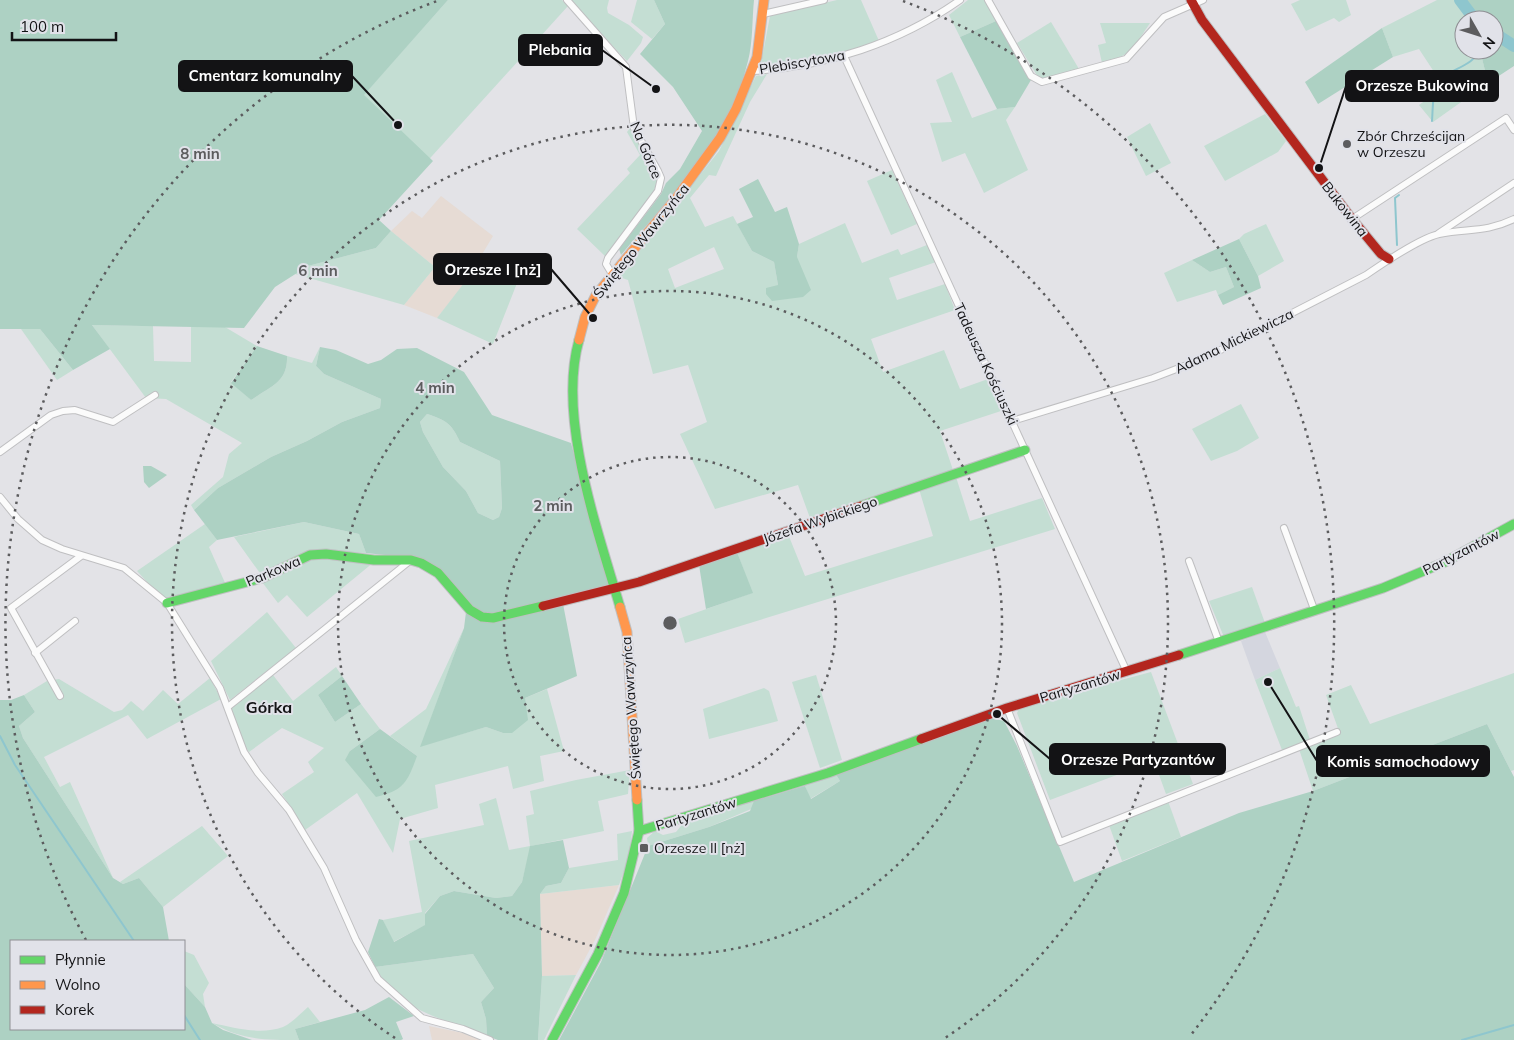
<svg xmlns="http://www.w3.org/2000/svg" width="1514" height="1040" viewBox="0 0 1514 1040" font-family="Mulish,sans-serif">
<rect width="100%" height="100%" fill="#e3e3e7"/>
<polygon fill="#d4d6df" points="1265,632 1280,668 1255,680 1241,641"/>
<g fill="#e6dbd4">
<polygon points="441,196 493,236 481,256 484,259 437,318 404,305 435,267 391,231 412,211 422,218"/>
<polygon points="619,885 595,940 576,975 542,976 540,894"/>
<polygon points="429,1026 463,1033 480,1040 432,1040"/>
</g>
<g fill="#c4ded3" fill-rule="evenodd">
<polygon points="448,0 562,0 568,6 374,220 309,156"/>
<polygon points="569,0 609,0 607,8 608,13 629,25 643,37 641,43 627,61"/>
<polygon points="637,0 654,0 665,24 652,39 631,22"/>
<polygon points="837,0 861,0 879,41 843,54 765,67 761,64 770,16"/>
<polygon points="968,0 985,0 996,21 960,37 949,15"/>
<polygon points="1300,0 1346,0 1351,15 1339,22 1334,18 1306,31 1291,4"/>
<polygon points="1437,0 1465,0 1472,9 1474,20 1464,20 1464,50 1480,50 1488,83 1433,122 1419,105 1444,87 1419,49 1393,57 1382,28"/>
<polygon points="1051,22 1079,69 1047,79 1038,77 1017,43"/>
<path d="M1100,23H1150C1133,48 1133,55 1102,63L1098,45L1106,43Z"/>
<polygon points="952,72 972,118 997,109 1015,107 1006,120 1028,170 984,193 965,153 942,162 930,123 952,122 936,80"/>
<path d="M767,74L750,102L716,176L709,175L690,198L705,227L733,216L752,251L774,262L778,285L773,301L797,257L799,244L845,223L862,263L898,249L901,255L927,245L936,262L889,278L897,300L945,284L955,310L871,339L883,372L944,350L960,389L988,379L1001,411L940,431L953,470L810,518L798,485L715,509L680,434L707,422L688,365L653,374L628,280L619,277L719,151L756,76ZM714,247L724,269L675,288L668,269Z"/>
<polygon points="1265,114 1286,141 1278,152 1225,181 1204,146"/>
<polygon points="1150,123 1171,163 1146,176 1127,137"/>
<polygon points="631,127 657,180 654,191 605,256 577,229 630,173 627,169 640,155 627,132"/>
<polygon points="892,170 917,224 891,235 867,181"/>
<polygon points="1266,224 1284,261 1258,276 1239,239 1244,234"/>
<polygon points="391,231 435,267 404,305 295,274 308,266 376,248"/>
<polygon points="1192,260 1210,272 1226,267 1234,287 1218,295 1216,290 1177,302 1164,273"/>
<polygon points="478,265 521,273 493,344 437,318"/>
<path d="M92,325L153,326L154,361L191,362V327H225L257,346L231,382L251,400C271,386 288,382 287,356L312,363L320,347L316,366L324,374L381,399L380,408L342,422L307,441L271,457L218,488L194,510L191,505L223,477L229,454L242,443L166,399L146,398Z"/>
<polygon points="21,329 40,329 73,370 57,380"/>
<polygon points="1241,404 1259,438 1237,451 1211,461 1192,429"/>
<path d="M427,414C446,420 452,424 460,442L500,461L502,508L499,517L493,520L478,513L466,491L443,467L423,432L420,422Z"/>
<polygon points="956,477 970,521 1042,498 1055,529 685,643 678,619 752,593 737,552 788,534 805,576 933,536 919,489"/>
<polygon points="304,522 359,534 366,553 322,551 262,576 234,537"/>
<polygon points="205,524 217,540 209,547 226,585 168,599 161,597 137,571"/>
<polygon points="328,557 374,562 307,617 287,595 278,603 262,582 310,558"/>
<polygon points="1252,587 1265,623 1224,637 1209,601"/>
<polygon points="267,612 296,648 230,700 211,661"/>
<polygon points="464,628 421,746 486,727 503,733 525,698 547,689 564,751 540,756 544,781 513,789 508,766 435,785 438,808 400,819 393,853 357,793 305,830 282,794 314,772 308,762 324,748 282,728 249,752 241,740 231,707 273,675 293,701 336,667 342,676 318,695 335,722 361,704 380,729 350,751 417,756 390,736 426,709"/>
<polygon points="1280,668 1296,707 1299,706 1310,740 1282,750 1255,680"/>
<polygon points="1151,672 1193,784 1166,794 1154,761 1050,800 1017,713 1020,707"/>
<polygon points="1514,673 1514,770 1511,771 1487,724 1313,791 1299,749 1340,734 1326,695 1351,685 1370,724"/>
<polygon points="816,675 842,760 820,768 792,682"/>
<polygon points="210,678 221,699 147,739 128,715 44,757 60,787 70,782 113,878 23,738 19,726 35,712 24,695 47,681 59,679 114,712 122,710 131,701 143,711 163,690 178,704"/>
<polygon points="764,688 769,691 778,721 709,739 703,709"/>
<polygon points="630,770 628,794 598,801 604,831 531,846 522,882 512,896 496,898 454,891 440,896 425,913 426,925 393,942 383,920 422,912 409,841 484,825 479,804 496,798 509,850 530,846 526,816 534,814 530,791 576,780"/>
<polygon points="835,773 840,781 810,799 805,786 709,827 648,846 647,838 655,831 663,835 676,832 685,821"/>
<polygon points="1168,801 1181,837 1122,861 1109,825"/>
<polygon points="202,826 228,856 163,907 139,878 123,884 120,882"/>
<polygon points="632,831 629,857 619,885 540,894 546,886 561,883 569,868 618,860 617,834"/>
<polygon points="184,951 194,955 209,983 203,994 205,1007 184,984"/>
<path d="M473,954L494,988L481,1002L486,1019L487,1036C440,1016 403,1015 375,967Z"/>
<polygon points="576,975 544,1040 538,1040 542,976"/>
<path d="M308,1007L320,1022L295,1029L299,1040C266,1040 241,1040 212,1023C235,1028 261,1035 283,1027C292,1023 301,1013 308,1007Z"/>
</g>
<g fill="#add1c3" fill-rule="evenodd">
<polygon points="0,0 448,0 364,95 433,161 379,220 391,231 376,248 308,266 275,287 244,328 92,325 110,349 73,370 40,329 0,329"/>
<path d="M654,0H754C752,20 753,42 748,61C730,137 670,197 621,255L619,249L661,194L666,183L680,169L702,131L673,87L640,54L665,24Z"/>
<polygon points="1465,0 1514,0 1514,66 1488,83 1480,50 1494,50 1494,20 1474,20 1472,9"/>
<polygon points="996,21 1031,80 1015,107 997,109 960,37"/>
<polygon points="1382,28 1393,57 1318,104 1305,82"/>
<polygon points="758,179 775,212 787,207 799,244 797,257 811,290 803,297 772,301 766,294 766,288 778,285 774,262 752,251 737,224 753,217 739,189"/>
<polygon points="1239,239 1258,276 1261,288 1223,305 1218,295 1234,287 1226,267 1210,272 1192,260"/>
<path d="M257,346L287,356C288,382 271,386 251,400L231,383Z"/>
<path d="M320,347L336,350L368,364L381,360L397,349L417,348L464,372L492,415L571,443L610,587L563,604L577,676L525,698L528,720L512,733H503L486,727L420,747L464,628L467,604L457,590L404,557L366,553L359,534L304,522L217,540L194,510L218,488L271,457L307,441L342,422L380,408L381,399L324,374L316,366ZM427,414C446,420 452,424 460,442L500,461L502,508L499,517L493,520L478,513L466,491L443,467L423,432L420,422Z"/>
<polygon points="143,466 151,466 167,475 149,488 144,482"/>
<polygon points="737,552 753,593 706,609 699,565"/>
<polygon points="342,676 361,704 335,722 318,695"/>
<polygon points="24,695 35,712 19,726 23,738 113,878 123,884 139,878 163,907 169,941 11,941 11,1029 184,1029 184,984 205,1007 212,1023 223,1030 252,1040 0,1040 0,700 11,700"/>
<polygon points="991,718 1004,721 1017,746 1074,882 1239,813 1313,791 1487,724 1514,777 1514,1040 559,1040 601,962 648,846 709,827 750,811 754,801 805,786 811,799 840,781 835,773"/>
<path d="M380,729L417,756C407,783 404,790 376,797L345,760L350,751Z"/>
<polygon points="563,840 569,868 561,883 546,886 540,894 542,976 538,1040 498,1040 487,1036 486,1019 481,1002 494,988 473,954 375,967 368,952 379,919 383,920 394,942 425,925 425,914 440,896 454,891 496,898 512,896 522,882 530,846"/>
<polygon points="389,997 414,1016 396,1022 403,1039 401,1040 299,1040 295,1029 365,1010"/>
</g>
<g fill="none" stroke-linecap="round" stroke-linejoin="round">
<g stroke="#8ec6ce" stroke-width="2">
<path d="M1432,121C1433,109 1432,95 1437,85C1445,68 1472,69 1479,50"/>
<polyline points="1397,245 1395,198 1399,195"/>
<polyline points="0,736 15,765 134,941"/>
<polyline points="184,1015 200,1040"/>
<polyline points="1462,1040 1514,1025"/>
</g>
<g stroke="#8ec6ce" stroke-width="12">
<polyline points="1460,0 1475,20"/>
<polyline points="1494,33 1514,46"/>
</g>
<defs>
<g id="street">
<polyline points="567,0 626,67 634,128 658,171 661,178 658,191 608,258 606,264 612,274"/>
<polyline points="988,0 1031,76 1042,82 1126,59 1164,17 1203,0"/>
<polyline points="763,14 824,0"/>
<polyline points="844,56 1127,672"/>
<path d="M752,71C826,67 899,43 960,0"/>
<polyline points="1352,219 1506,118 1514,130"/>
<polyline points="1439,233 1514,183"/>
<path d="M1012,421L1153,378L1205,358L1366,275C1382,264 1421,238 1439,234C1468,228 1485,233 1514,219"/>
<polyline points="0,452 51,415 63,411 75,410 113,422 155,395"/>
<polyline points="0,497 18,519 42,540 62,549 124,568 167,603 220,688 244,752 258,773 289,810 324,868 356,940 378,979 422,1018 463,1029 490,1040"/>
<polyline points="1284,528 1314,609"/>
<polyline points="1189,561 1219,642"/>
<polyline points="35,653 75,621"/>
<polyline points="60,696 11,608 81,556"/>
<polyline points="229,706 411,560"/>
<polyline points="1007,708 1060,842 1337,732"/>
</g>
<g id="fast">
<path d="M579,340C557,418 598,531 620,607"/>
<polyline points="861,506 1025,450"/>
<polyline points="167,603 262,578 310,555 326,554 374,560 411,560 421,563 438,573 470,610 482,617 493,618 543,606"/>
<polyline points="1179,655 1383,588 1445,562 1514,524"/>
<polyline points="639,831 828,773 921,739"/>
<polyline points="552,1040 598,954 624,893 639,831 637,800"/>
</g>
<g id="slow">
<polyline points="579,340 585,317 596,295 677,197 720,138 736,109 757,57 764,0"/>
<polyline points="620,607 627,632 637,800"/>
</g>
<g id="jam">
<polyline points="1191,0 1202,20 1352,219 1381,254 1389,259"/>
<polyline points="543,606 639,582 861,506"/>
<polyline points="921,739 1007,708 1179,655"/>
</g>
</defs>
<use href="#street" stroke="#bfbfc1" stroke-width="8"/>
<use href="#fast" stroke="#bfbfc1" stroke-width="11"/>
<use href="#slow" stroke="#bfbfc1" stroke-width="11"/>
<use href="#jam" stroke="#bfbfc1" stroke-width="11"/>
<use href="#street" stroke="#fbfbfb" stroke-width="6"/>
<use href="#fast" stroke="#63d668" stroke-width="9"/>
<use href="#slow" stroke="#ff974d" stroke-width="9"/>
<use href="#jam" stroke="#b3261e" stroke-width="9"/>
</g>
<g fill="none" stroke="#5c5c5e" stroke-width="2.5" stroke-dasharray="2.5 5">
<circle cx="670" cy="623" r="166"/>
<circle cx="670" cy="623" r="332"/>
<path d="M395 1038A498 498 0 1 1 945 1038"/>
<path d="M86 940A664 664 0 0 1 437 1M903 1A664 664 0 0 1 1190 1036"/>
</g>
<g fill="#5c5c5e" stroke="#e1e2e9" stroke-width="2">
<circle cx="1347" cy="144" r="5"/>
<rect x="639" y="843" width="10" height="10" rx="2.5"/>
</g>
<g text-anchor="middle" stroke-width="4" stroke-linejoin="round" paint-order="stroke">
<g font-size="14" fill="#131315" stroke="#e1e2e9">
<text transform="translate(802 62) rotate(-10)" y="5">Plebiscytowa</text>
<text transform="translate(646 150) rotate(67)" y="5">Na Górce</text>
<text transform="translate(1345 209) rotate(52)" y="5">Bukowina</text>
<text transform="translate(641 241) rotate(-51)" y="5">Świętego Wawrzyńca</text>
<text transform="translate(1234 341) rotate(-26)" y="5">Adama Mickiewicza</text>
<text transform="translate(986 364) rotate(65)" y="5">Tadeusza Kościuszki</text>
<text transform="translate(820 520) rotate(-19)" y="5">Józefa Wybickiego</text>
<text transform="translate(1461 552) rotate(-27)" y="5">Partyzantów</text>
<text transform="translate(273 571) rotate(-23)" y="5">Parkowa</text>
<text transform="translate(1080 686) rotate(-17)" y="5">Partyzantów</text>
<text transform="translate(631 708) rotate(-94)" y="5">Świętego Wawrzyńca</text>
<text transform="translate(696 814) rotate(-17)" y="5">Partyzantów</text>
</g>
<g font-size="14" fill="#131315" stroke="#e1e2e9" text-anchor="start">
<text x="1357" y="141">Zbór Chrześcijan<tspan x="1357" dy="16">w Orzeszu</tspan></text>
<text x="654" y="853">Orzesze II [nż]</text>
</g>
<g font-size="16" font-weight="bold" fill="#131315" stroke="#e1e2e9">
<text x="269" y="713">Górka</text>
</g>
</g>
<circle cx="670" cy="623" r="8" fill="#5c5c5e" stroke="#e1e2e9" stroke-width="2.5"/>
<g font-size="15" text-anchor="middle" font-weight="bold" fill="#5c5c5e" stroke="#e1e2e9" stroke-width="4" stroke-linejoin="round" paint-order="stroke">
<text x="200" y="159">8 min</text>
<text x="318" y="276">6 min</text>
<text x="435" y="393">4 min</text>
<text x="553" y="511">2 min</text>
</g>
<path fill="none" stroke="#131315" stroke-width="2" d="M656 89L602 50M398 125L352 76M1319 168L1346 86M593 318L551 269M997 714L1050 759M1268 682L1317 761"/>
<g fill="#131315" stroke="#e1e2e9" stroke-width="2">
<circle cx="656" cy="89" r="5"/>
<circle cx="398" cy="125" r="5"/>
<circle cx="1319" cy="168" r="5"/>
<circle cx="593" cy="318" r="5"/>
<circle cx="997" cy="714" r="5"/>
<circle cx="1268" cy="682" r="5"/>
</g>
<g fill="#131315" stroke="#131315" stroke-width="2">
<rect x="519" y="35" width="83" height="30" rx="5"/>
<rect x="179" y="61" width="173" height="30" rx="5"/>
<rect x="1346" y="71" width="152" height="30" rx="5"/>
<rect x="434" y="254" width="117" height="30" rx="5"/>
<rect x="1050" y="744" width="175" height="30" rx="5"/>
<rect x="1317" y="746" width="172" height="30" rx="5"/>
</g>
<g font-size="15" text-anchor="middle" font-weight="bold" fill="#fff">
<text x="560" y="55">Plebania</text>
<text x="265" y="81">Cmentarz komunalny</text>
<text x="1422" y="91">Orzesze Bukowina</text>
<text x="493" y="275">Orzesze I [nż]</text>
<text x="1138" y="765">Orzesze Partyzantów</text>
<text x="1403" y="767">Komis samochodowy</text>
</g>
<rect x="10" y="940" width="175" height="90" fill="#e1e2e9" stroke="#8f8f94"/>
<rect x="20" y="956" width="25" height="8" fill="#63d668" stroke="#8f8f94"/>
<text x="55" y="965" font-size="15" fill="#131315">Płynnie</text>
<rect x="20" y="981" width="25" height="8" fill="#ff974d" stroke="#8f8f94"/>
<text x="55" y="990" font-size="15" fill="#131315">Wolno</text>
<rect x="20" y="1006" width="25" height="8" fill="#b3261e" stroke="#8f8f94"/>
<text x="55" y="1015" font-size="15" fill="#131315">Korek</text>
<g transform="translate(1479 35) rotate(129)"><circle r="24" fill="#e1e2e9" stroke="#8f8f94"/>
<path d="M0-4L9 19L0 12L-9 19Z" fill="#5c5c5e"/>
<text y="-8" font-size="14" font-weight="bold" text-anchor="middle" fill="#131315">N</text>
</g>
<path d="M12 32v8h104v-8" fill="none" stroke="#131315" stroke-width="2.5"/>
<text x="20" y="32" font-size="15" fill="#131315" stroke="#e1e2e9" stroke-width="4" paint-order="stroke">100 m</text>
</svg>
